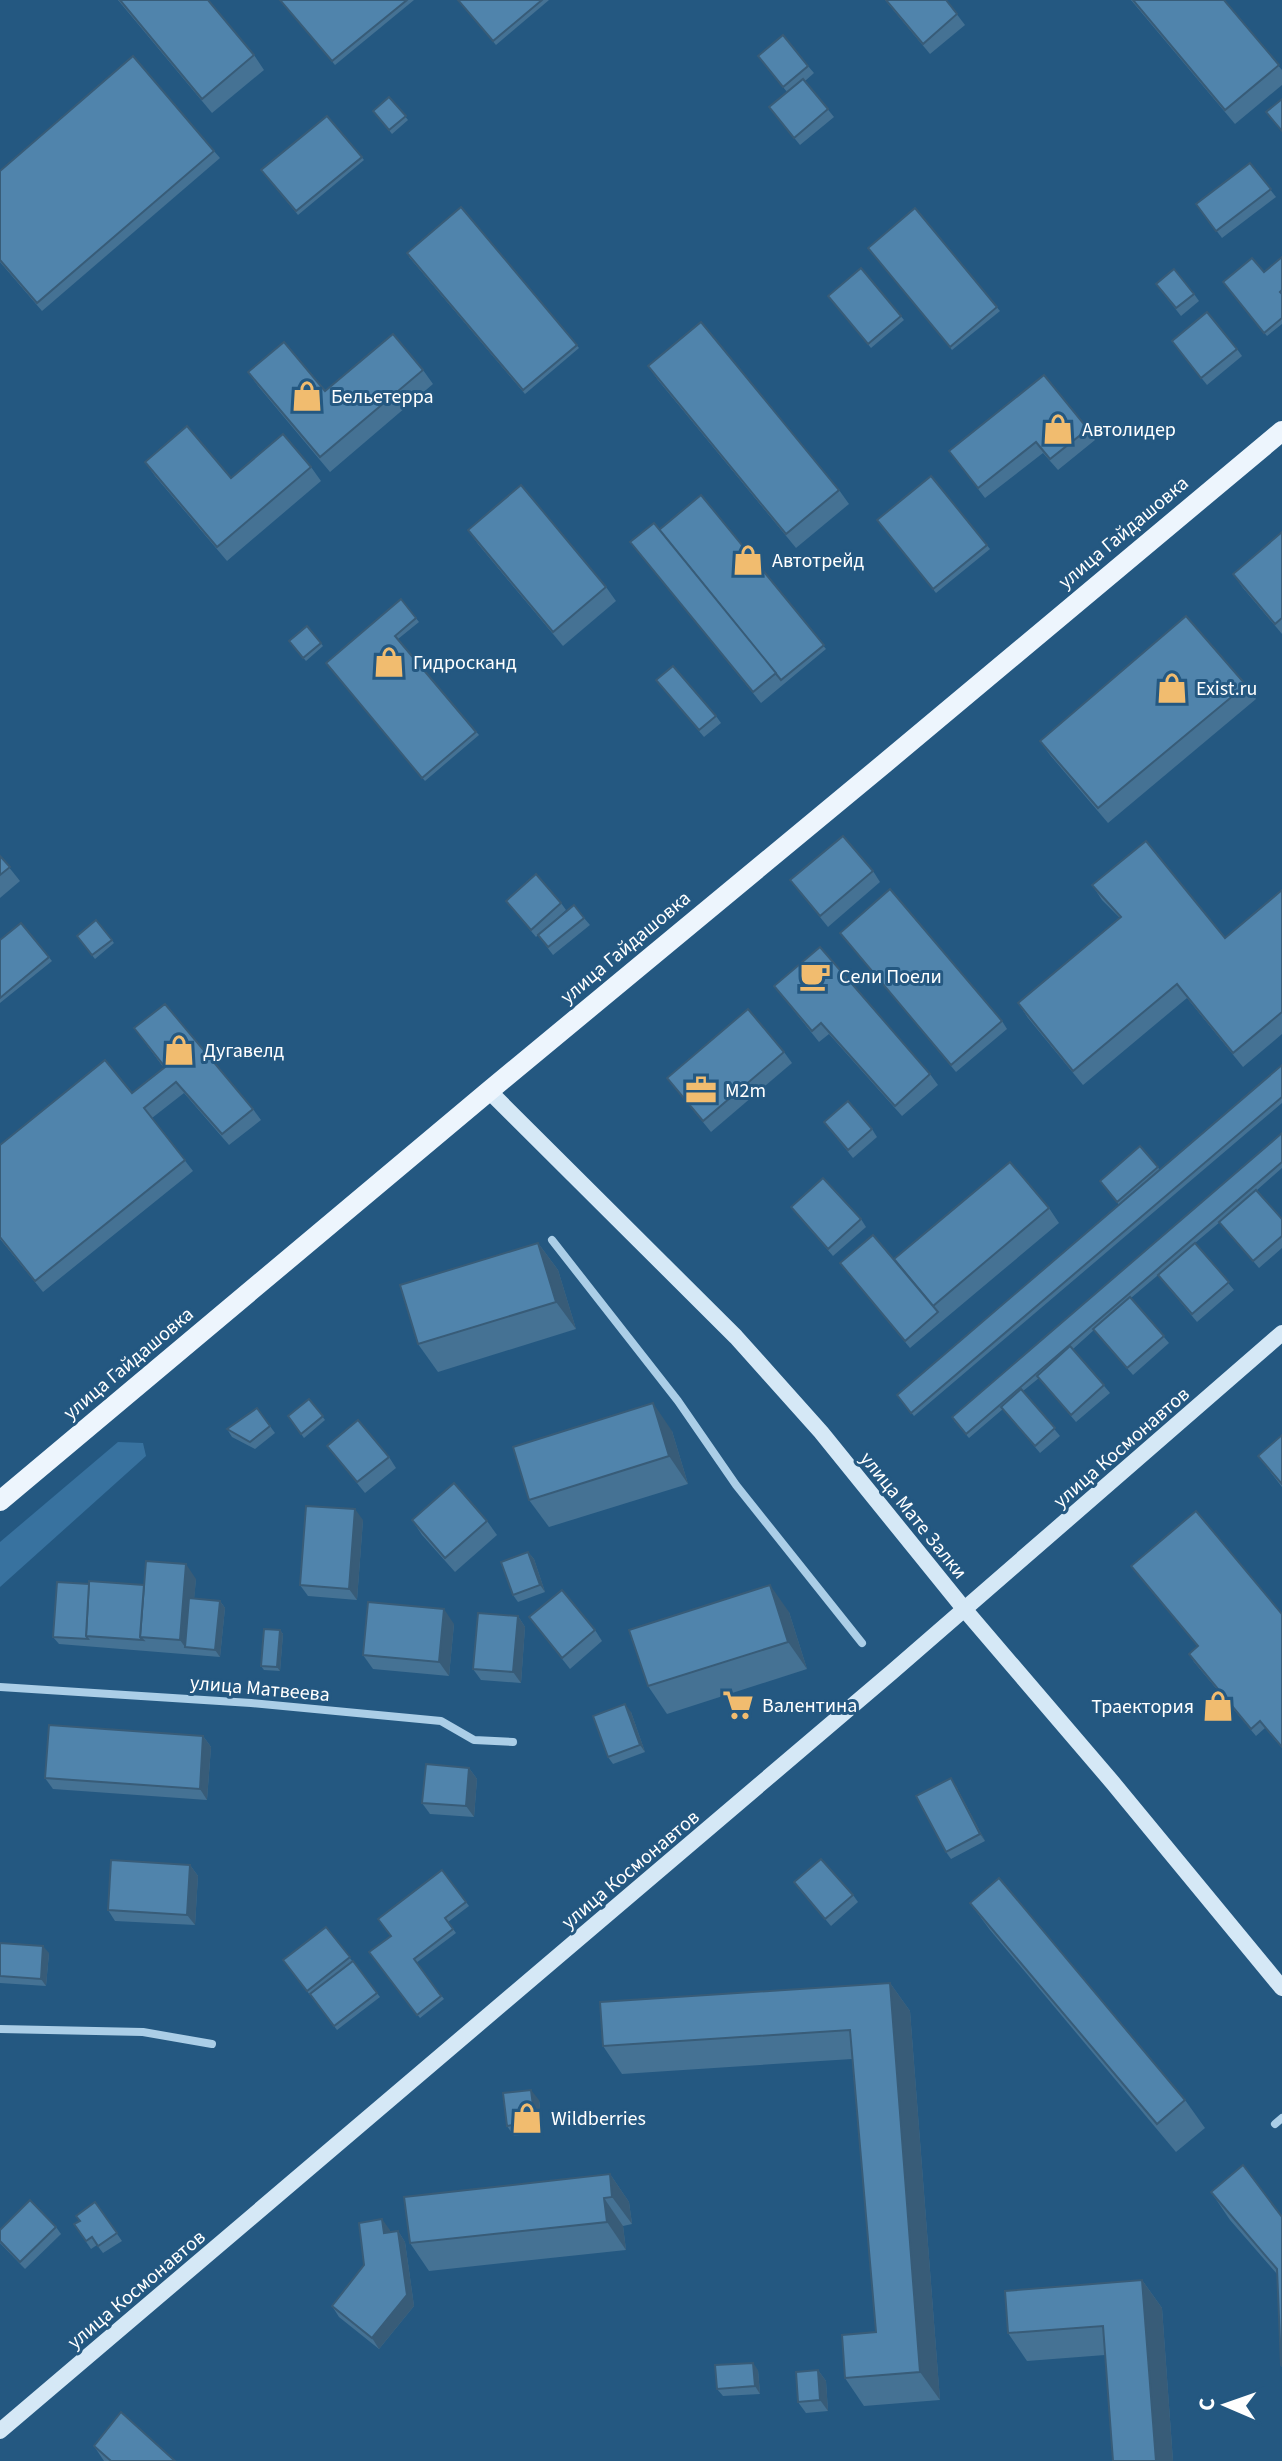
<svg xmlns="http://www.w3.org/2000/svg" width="1282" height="2461" viewBox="0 0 1282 2461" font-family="'Source Sans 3',sans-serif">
<rect width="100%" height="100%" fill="#245881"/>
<polygon fill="#38729f" points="118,1442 143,1443 146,1456 0,1587 0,1542"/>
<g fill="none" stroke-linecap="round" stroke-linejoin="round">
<g stroke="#abcee7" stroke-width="8">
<polyline points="552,1240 678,1401 736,1485 862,1643"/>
<polyline points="0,1687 251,1703 441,1721 474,1740 513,1742"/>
<polyline points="0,2029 143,2032 212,2044"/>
<polyline points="1275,2124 1282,2118"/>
</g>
<g stroke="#d5e8f6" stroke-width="16">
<polyline points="489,1091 736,1337 821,1432 965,1610 1113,1783 1282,1988"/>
<polyline points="0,2431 892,1672 1282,1333"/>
</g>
<polyline stroke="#edf5fd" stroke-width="20" points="0,1501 489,1091 885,763 1282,431"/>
</g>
<g fill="#457294">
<polygon points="118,0 208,0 254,55 264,70 212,113"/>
<polygon points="280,0 414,0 335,65"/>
<polygon points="458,0 549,0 496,45"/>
<polygon points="885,0 946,0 965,25 930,54"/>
<polygon points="1131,0 1224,0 1282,70 1282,85 1235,124"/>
<polygon points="758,56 808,66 814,73 805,81 834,117 800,145 769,107 787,92"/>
<polygon points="389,97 408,120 392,134 373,111"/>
<polygon points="327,116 364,160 298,215 261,170"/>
<polygon points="214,151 220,158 42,311 0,262 0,171"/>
<polygon points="1250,163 1276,197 1222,238 1196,204"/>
<polygon points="461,207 579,348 525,394 409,257"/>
<polygon points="915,208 1000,311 952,350 868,248"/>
<polygon points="1282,257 1282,324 1267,336 1223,282 1264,272"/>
<polygon points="861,268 904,320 871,348 828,296"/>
<polygon points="1156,284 1194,294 1199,301 1181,316"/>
<polygon points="1172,341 1237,349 1242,356 1207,385"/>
<polygon points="648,366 839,490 849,504 796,548 658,380"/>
<polygon points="423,370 433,384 330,472 258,386 248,372 325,391"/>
<polygon points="1088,429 1095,440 1058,470 1043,453 985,498 949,451"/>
<polygon points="145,462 231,478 311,467 321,481 227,561 155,476"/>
<polygon points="931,476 990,549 936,593 877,520"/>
<polygon points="701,495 826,649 761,703 630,542 659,530"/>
<polygon points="468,530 606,587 616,601 563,646 478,544"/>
<polygon points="1282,532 1282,634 1243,588 1233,574"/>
<polygon points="401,599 419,622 398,639 479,735 425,781 326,663"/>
<polygon points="307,626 323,646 306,661 289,641"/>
<polygon points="656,680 716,716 721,723 704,737"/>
<polygon points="1246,685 1256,699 1108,823 1050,755 1040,741"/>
<polygon points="0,856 20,881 0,898"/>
<polygon points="873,871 880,882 828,927 790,880"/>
<polygon points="1092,885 1225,938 1282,890 1282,1034 1243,1067 1187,998 1083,1085 1028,1018 1018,1003 1120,918 1102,900"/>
<polygon points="506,901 561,903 566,910 542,932 584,918 590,925 553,955 538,935 536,937"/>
<polygon points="96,920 114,943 95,959 77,936"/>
<polygon points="21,923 52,961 0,1003 0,940"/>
<polygon points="840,933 1002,1021 1007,1029 956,1072"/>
<polygon points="774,986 930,1074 938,1085 902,1116 829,1034 819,1042"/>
<polygon points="134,1028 253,1109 261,1120 229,1145 184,1093 152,1118 193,1171 43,1292 0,1239 0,1145 132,1093 164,1068"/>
<polygon points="784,1052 792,1063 711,1132 667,1078"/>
<polygon points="1282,1065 1282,1103 914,1416 897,1395 1119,1205 1100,1181 1140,1146 1160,1170"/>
<polygon points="824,1122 872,1129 877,1137 853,1158"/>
<polygon points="1282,1133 1282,1168 1257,1190 1282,1219 1282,1248 1259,1268 1220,1222 1195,1243 1234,1290 1197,1322 1158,1275 1177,1259 1131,1298 1169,1343 1133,1375 1094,1330 1073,1349 1110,1393 1076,1422 1039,1378 1023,1391 1060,1436 1040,1453 1003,1409 969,1438 954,1421"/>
<polygon points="791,1207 861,1219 866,1227 833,1256"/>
<polygon points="1049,1208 1059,1223 910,1348 840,1263 900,1267"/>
<polygon points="538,1243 558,1270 576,1329 438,1372 418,1344"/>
<polygon points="309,1399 325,1420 304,1438 288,1416"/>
<polygon points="257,1408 275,1433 255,1449 232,1437 227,1429"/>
<polygon points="672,1431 688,1484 549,1527 529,1500"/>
<polygon points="1282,1435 1282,1487 1258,1456"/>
<polygon points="327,1446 389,1457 396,1468 365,1493"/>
<polygon points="363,1520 357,1600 308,1596 300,1585"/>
<polygon points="412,1520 487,1521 497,1535 455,1572 422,1535"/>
<polygon points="528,1552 534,1559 545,1592 518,1602 513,1595"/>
<polygon points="1131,1566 1282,1614 1282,1748 1265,1728 1256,1736 1194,1662 1189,1654 1198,1647"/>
<polygon points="196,1579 194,1598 220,1601 225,1608 220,1657 59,1644 53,1637 89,1584 144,1585"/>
<polygon points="789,1612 807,1669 667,1714 648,1686"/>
<polygon points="518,1616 525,1627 521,1683 481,1680 473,1669"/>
<polygon points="529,1617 595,1630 602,1641 570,1669"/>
<polygon points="454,1624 449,1676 373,1669 363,1655"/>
<polygon points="280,1630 283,1634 280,1671 264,1670 261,1666"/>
<polygon points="631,1712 645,1752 613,1764 608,1757"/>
<polygon points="203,1736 211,1747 207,1800 53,1789 45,1778"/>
<polygon points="469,1768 477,1779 474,1817 430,1814 422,1803"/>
<polygon points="956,1786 985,1841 951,1859 946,1852"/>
<polygon points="190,1865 198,1876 195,1925 115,1921 108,1910"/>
<polygon points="442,1870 469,1906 448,1922 456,1933 416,1963 444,1999 420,2018 369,1952 391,1936"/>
<polygon points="794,1882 853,1895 858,1902 831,1926"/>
<polygon points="970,1903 1185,2100 1205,2128 1176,2152 990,1930"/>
<polygon points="326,1927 380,1997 337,2030 283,1960"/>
<polygon points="0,1943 49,1953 46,1986 0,1983"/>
<polygon points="890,1983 910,2011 940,2400 864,2406 845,2378 876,2332 852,2059 622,2074 603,2046"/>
<polygon points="539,2100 543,2133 514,2136 507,2126"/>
<polygon points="610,2174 629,2202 632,2224 623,2226 626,2250 429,2271 410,2243"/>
<polygon points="1211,2192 1282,2217 1282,2367 1281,2365 1277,2274 1230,2220"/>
<polygon points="95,2202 122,2241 103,2253 97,2245 91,2249 74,2224 80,2221"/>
<polygon points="56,2227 61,2234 25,2269 0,2243 0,2230"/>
<polygon points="390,2230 390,2232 398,2231 405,2242 414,2306 379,2349 339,2317 332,2306 364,2265"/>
<polygon points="1142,2280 1162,2308 1173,2461 1113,2461 1105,2355 1027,2361 1008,2333"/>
<polygon points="758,2370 760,2394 723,2396 717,2389"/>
<polygon points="818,2370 826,2381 828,2411 806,2413 798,2402"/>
<polygon points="94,2446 175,2461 104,2461"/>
</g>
<g fill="#385c78">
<polygon points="538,1243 558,1270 576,1329 556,1302"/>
<polygon points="653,1403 672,1431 688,1484 669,1456"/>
<polygon points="355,1509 363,1520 357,1600 349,1589"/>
<polygon points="528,1552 534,1559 545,1592 540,1585"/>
<polygon points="186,1564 196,1579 190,1647 185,1647 180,1640"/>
<polygon points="770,1585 789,1612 807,1669 788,1642"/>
<polygon points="220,1601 225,1608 220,1657 215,1650"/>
<polygon points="444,1609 454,1624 449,1676 439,1662"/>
<polygon points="518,1616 525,1627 521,1683 513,1672"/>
<polygon points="280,1630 283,1634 280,1671 277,1667"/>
<polygon points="625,1704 631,1712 645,1752 640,1745"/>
<polygon points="203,1736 211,1747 207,1800 200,1789"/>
<polygon points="469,1768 477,1779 474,1817 466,1806"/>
<polygon points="951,1778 956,1786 985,1841 980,1834"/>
<polygon points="190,1865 198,1876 195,1925 187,1915"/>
<polygon points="43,1946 49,1953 46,1986 41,1979"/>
<polygon points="890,1983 910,2011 940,2400 920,2372"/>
<polygon points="531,2090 539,2100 543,2133 535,2122"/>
<polygon points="610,2174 629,2202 632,2224 612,2197"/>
<polygon points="604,2198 623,2226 626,2250 607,2222"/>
<polygon points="382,2219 390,2230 392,2244 384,2233"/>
<polygon points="398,2231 405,2242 414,2306 379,2349 372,2338"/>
<polygon points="1142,2280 1162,2308 1173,2461 1156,2461"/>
<polygon points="753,2363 758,2370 760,2394 755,2386"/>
<polygon points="818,2370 826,2381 828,2411 820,2400"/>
</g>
<g fill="#5084ac" stroke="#385c78" stroke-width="2">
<polygon points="120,0 208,0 254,55 202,99"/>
<polygon points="280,0 407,0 332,61"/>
<polygon points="458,0 542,0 493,41"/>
<polygon points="886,0 946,0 957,14 923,44"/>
<polygon points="1133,0 1224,0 1279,65 1225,110"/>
<polygon points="783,35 808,66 783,87 758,56"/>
<polygon points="133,56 214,151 37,303 0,260 0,171"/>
<polygon points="803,79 828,109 794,138 769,107"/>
<polygon points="389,97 406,116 389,130 373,111"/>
<polygon points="1282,99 1282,131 1266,112"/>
<polygon points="327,116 362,157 296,211 261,170"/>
<polygon points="1250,163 1271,189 1216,231 1196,204"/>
<polygon points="461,207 577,345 523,390 407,253"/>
<polygon points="915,208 997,307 950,347 868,248"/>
<polygon points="1282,257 1282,290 1280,292 1282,294 1282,318 1264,333 1223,282 1252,258 1264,272"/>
<polygon points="861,268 901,316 868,344 828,296"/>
<polygon points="1174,269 1194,294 1176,308 1156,284"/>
<polygon points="1207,312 1237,349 1201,378 1172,341"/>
<polygon points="701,322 839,490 786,534 648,366"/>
<polygon points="393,334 423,370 320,457 248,372 284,342 325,391"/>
<polygon points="1044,375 1088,429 1050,459 1036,442 978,488 949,451"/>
<polygon points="187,426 231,478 283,434 311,467 217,547 145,462"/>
<polygon points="931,476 987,545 933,589 877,520"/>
<polygon points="521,485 606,587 553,632 468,530"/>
<polygon points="701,495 824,645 781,680 659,530"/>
<polygon points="654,523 776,673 753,692 630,542"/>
<polygon points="1282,532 1282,618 1275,624 1233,574"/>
<polygon points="401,599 416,618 395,636 476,732 422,778 326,663"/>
<polygon points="1186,616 1246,685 1098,808 1040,741"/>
<polygon points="307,626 321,643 303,658 289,641"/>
<polygon points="673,666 716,716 699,730 656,680"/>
<polygon points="843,836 873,871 820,916 790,880"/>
<polygon points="1146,841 1225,938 1282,890 1282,1012 1233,1053 1177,984 1073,1071 1018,1003 1121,917 1092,885"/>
<polygon points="0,856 10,867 0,875"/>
<polygon points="536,874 561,903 531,930 506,901"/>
<polygon points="890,889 1002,1021 951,1065 840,933"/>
<polygon points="574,905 584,918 548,947 538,935"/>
<polygon points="96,920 112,940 92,955 77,936"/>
<polygon points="21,923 49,957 0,998 0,940"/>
<polygon points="820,947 930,1074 895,1106 821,1023 812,1031 774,986"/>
<polygon points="165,1004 253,1109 222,1134 176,1082 144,1108 185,1160 35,1281 0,1237 0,1145 105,1060 132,1093 165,1067 134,1028"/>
<polygon points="748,1009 784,1052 703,1121 667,1078"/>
<polygon points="1282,1065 1282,1097 911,1413 897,1395"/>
<polygon points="848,1101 872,1129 848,1150 824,1122"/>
<polygon points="1282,1133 1282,1162 966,1434 952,1417"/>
<polygon points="1140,1146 1158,1167 1117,1202 1100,1181"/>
<polygon points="1010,1162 1049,1208 933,1306 894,1259"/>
<polygon points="823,1178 861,1219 828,1249 791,1207"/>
<polygon points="1256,1190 1282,1219 1282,1236 1253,1261 1219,1222"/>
<polygon points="873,1235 938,1312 905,1341 840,1263"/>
<polygon points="538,1243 556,1302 418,1344 400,1285"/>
<polygon points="1195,1243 1229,1282 1192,1314 1158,1275"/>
<polygon points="1130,1297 1164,1336 1127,1368 1093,1329"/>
<polygon points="1070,1346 1104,1385 1071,1415 1037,1376"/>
<polygon points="1021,1389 1055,1428 1035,1446 1001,1407"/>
<polygon points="309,1399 323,1416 301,1434 288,1416"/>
<polygon points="653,1403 669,1456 529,1500 513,1447"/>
<polygon points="257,1408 270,1426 250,1442 227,1429"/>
<polygon points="358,1420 389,1457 357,1482 327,1446"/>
<polygon points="1282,1435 1282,1484 1258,1456"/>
<polygon points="454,1483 487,1521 445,1558 412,1520"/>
<polygon points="306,1506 355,1509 349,1589 300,1585"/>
<polygon points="1196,1511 1282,1614 1282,1747 1260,1721 1251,1729 1189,1654 1198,1646 1131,1566"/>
<polygon points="528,1552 540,1585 513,1595 501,1562"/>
<polygon points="146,1561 186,1564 180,1640 140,1637"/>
<polygon points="89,1581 144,1585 140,1637 143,1640 86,1636"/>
<polygon points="57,1582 89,1584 86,1636 88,1639 53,1637"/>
<polygon points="770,1585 788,1642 648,1686 629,1630"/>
<polygon points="562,1590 595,1630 562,1658 529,1617"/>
<polygon points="189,1598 220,1601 215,1650 185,1647"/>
<polygon points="368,1602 444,1609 439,1662 363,1655"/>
<polygon points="478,1613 518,1616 513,1672 473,1669"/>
<polygon points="264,1629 280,1630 277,1667 261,1666"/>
<polygon points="625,1704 640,1745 608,1757 593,1716"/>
<polygon points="49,1725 203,1736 200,1789 45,1778"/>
<polygon points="426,1764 469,1768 466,1806 422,1803"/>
<polygon points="951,1778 980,1834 946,1852 916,1796"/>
<polygon points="821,1859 853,1895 825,1919 794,1882"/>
<polygon points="111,1860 190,1865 187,1915 108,1910"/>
<polygon points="442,1870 466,1902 445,1918 453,1929 414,1959 441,1996 417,2015 369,1952 391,1936 378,1919"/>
<polygon points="999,1878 1185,2100 1157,2124 970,1903"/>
<polygon points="326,1927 350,1957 307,1991 283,1960"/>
<polygon points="0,1943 43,1946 41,1979 0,1976"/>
<polygon points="353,1961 377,1993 334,2026 310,1994"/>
<polygon points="890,1983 920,2372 845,2378 842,2335 876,2332 850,2030 603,2046 600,2002"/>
<polygon points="531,2090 535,2122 507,2126 503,2093"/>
<polygon points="1243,2165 1282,2217 1282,2365 1281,2365 1277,2269 1211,2192"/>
<polygon points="610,2174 612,2197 604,2198 607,2222 410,2243 404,2197"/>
<polygon points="30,2200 56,2227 20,2262 0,2241 0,2230"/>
<polygon points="95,2202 117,2233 98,2246 92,2237 86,2241 74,2224 80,2221 76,2216"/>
<polygon points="382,2219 384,2233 398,2231 407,2295 372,2338 332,2306 364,2265 359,2223"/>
<polygon points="1142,2280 1156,2461 1113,2461 1103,2326 1008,2333 1005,2291"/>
<polygon points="753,2363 755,2386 717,2389 715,2365"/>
<polygon points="818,2370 820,2400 798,2402 796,2372"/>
<polygon points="121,2412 175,2461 111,2461 94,2446"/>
</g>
<defs>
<symbol id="shop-bare" viewBox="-9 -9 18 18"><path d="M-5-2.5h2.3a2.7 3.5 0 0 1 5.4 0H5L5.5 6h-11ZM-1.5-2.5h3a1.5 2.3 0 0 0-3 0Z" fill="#f1bc6f" stroke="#245881" stroke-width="2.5" paint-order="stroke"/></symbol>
<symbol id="cafe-bare" viewBox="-9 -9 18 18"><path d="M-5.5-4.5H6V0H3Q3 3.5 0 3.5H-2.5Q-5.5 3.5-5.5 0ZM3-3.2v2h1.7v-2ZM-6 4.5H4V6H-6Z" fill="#f1bc6f" stroke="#245881" stroke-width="2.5" paint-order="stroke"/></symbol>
<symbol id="office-bare" viewBox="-9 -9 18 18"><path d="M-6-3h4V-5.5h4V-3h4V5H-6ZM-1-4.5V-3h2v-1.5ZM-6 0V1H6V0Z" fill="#f1bc6f" stroke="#245881" stroke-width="2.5" paint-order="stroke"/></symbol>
<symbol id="supermarket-bare" viewBox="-9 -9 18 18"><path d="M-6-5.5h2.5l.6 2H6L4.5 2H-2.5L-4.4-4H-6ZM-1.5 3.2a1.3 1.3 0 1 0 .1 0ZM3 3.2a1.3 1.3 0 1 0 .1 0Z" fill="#f1bc6f" stroke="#245881" stroke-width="2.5" paint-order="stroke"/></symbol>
</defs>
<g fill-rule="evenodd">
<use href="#shop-bare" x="285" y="374" width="44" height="44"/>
<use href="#shop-bare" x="1036" y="407" width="44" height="44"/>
<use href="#shop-bare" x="726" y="538" width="44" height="44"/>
<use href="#shop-bare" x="367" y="640" width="44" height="44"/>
<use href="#shop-bare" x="1150" y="666" width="44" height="44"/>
<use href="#cafe-bare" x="793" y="954" width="44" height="44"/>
<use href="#shop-bare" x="157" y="1028" width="44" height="44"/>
<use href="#office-bare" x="679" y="1068" width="44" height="44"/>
<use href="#supermarket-bare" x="716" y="1683" width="44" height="44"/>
<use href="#shop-bare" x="1196" y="1684" width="44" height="44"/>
<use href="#shop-bare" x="505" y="2096" width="44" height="44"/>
</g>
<g text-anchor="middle" stroke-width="6" stroke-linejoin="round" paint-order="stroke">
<g font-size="20" fill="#fff" stroke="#245881" text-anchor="start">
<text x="331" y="403">Бельетерра</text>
<text x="1082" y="436">Автолидер</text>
<text x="772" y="567">Автотрейд</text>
<text x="413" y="669">Гидросканд</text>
<text x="1196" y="695">Exist.ru</text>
<text x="839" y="983">Сели Поели</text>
<text x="203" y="1057">Дугавелд</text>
<text x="725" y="1097">М2m</text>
<text x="762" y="1712">Валентина</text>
<text x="1194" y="1713" text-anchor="end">Траектория</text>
<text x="551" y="2125">Wildberries</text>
</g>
<g font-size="20" fill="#fff" stroke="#245881">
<text transform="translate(1123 532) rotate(-40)" y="7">улица Гайдашовка</text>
<text transform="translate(625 947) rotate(-40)" y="7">улица Гайдашовка</text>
<text transform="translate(128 1363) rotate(-40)" y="7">улица Гайдашовка</text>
<text transform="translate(1121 1447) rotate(-41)" y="7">улица Космонавтов</text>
<text transform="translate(914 1515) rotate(51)" y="7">улица Мате Залки</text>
<text transform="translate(260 1688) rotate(5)" y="7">улица Матвеева</text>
<text transform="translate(630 1869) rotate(-40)" y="7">улица Космонавтов</text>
<text transform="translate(136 2289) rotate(-40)" y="7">улица Космонавтов</text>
</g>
</g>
<g transform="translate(1226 2405) rotate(272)" stroke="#245881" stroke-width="6" paint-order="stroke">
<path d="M0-6L14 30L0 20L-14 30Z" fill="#ffffff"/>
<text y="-12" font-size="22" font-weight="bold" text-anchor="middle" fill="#ffffff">С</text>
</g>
</svg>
